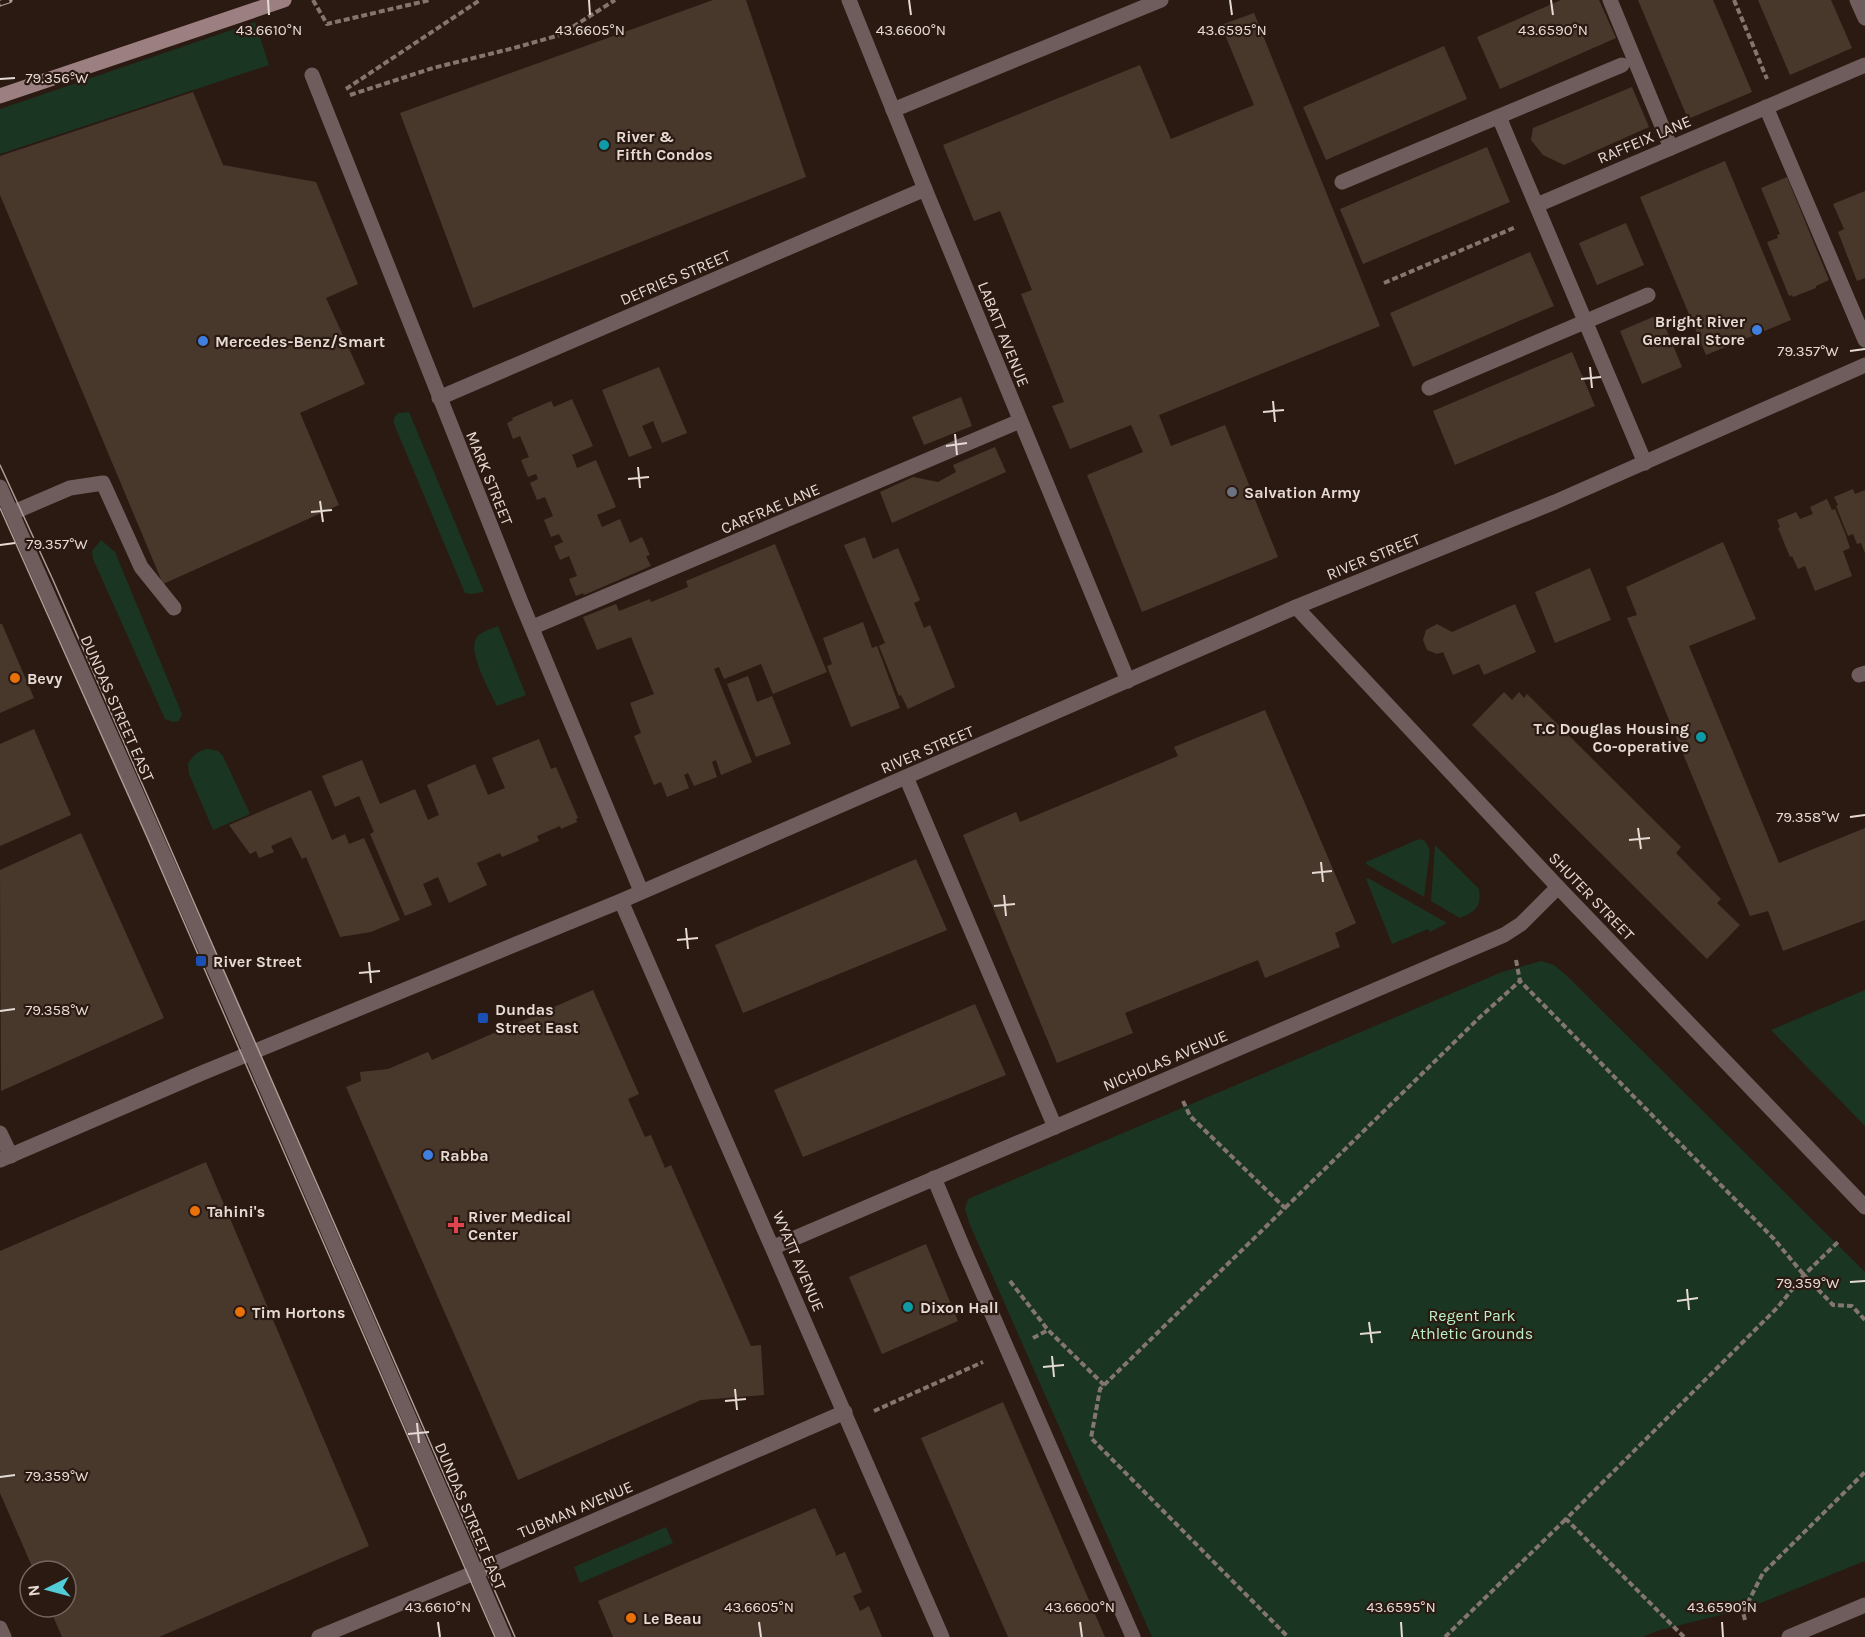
<svg xmlns="http://www.w3.org/2000/svg" width="1865" height="1637" viewBox="0 0 1865 1637" font-family="Karla,sans-serif">
<rect width="100%" height="100%" fill="#2b1a12"/>
<g fill="#1a3522">
<polygon points="255,22 269,65 0,154 0,109"/>
<polygon points="409,412 484,592 471,594 465,593 394,424 394,418 398,413"/>
<polygon points="101,540 115,552 182,714 179,721 173,722 165,719 93,559 92,551"/>
<path d="M498,626L526,695L497,706C490,692 466,649 477,637C482,631 491,629 498,626Z"/>
<path d="M209,749L218,751L223,756L250,814L213,830L189,774L188,763C194,755 198,750 209,749Z"/>
<polygon points="1419,839 1425,841 1430,850 1424,897 1366,864 1366,862"/>
<path d="M1435,845L1479,889C1482,906 1475,912 1460,918L1431,901Z"/>
<polygon points="1368,878 1447,923 1430,932 1428,929 1392,944 1366,879"/>
<polygon points="1541,961 1554,965 1566,975 1865,1272 1865,1561 1748,1608 1657,1631 1643,1637 1152,1637 970,1225 965,1209 968,1199 1502,972"/>
<polygon points="1865,990 1865,1126 1771,1030"/>
<polygon points="666,1527 673,1543 580,1583 574,1567"/>
</g>
<g fill="#48382c">
<polygon points="713,0 746,0 806,177 473,308 400,113"/>
<polygon points="1561,0 1599,0 1616,38 1500,89 1477,37"/>
<polygon points="1638,0 1713,0 1752,92 1688,119"/>
<polygon points="1758,0 1831,0 1852,48 1790,75"/>
<polygon points="1254,13 1380,326 1159,415 1171,446 1225,425 1278,557 1142,612 1087,475 1143,452 1131,425 1070,449 1052,406 1064,402 1021,294 1032,290 1000,211 974,221 943,145 1140,65 1171,139 1254,105 1221,25"/>
<polygon points="1444,46 1467,99 1326,160 1303,107"/>
<polygon points="1632,87 1649,127 1564,165 1543,155 1531,140 1533,128"/>
<polygon points="193,92 223,165 316,182 358,284 326,298 365,384 300,413 339,505 163,584 0,195 0,156"/>
<polygon points="1487,147 1510,202 1363,264 1340,209"/>
<polygon points="1725,161 1791,320 1706,355 1640,197"/>
<polygon points="1787,177 1829,280 1816,286 1816,288 1793,297 1792,295 1789,296 1767,242 1778,238 1777,235 1780,234 1761,188"/>
<polygon points="1865,191 1865,278 1857,281 1838,232 1844,229 1833,204"/>
<polygon points="1626,223 1644,265 1597,285 1579,243"/>
<polygon points="1530,252 1554,306 1413,367 1390,313"/>
<polygon points="1660,314 1682,367 1642,384 1620,331"/>
<polygon points="1572,352 1595,406 1455,465 1433,411"/>
<polygon points="659,367 687,433 662,443 653,421 642,426 652,448 629,457 602,390"/>
<polygon points="961,397 972,426 924,445 912,417"/>
<polygon points="572,399 593,446 572,455 577,468 596,460 616,507 597,515 602,527 620,519 630,543 642,537 650,555 646,556 651,566 584,595 583,593 576,596 569,579 577,576 569,556 560,560 554,546 563,542 559,534 551,537 544,520 553,516 545,497 537,500 530,483 538,479 536,474 528,477 521,460 529,457 520,436 513,439 507,423 513,420 512,418 551,401 554,407"/>
<polygon points="995,447 1006,472 892,523 880,492 913,477 938,482 956,472 953,465"/>
<polygon points="1853,489 1855,494 1865,490 1865,553 1861,543 1857,544 1853,534 1848,536 1836,506 1838,505 1834,497"/>
<polygon points="1827,499 1832,510 1835,509 1845,533 1850,548 1843,551 1852,576 1815,591 1805,566 1798,569 1792,556 1790,557 1778,528 1780,527 1777,520 1796,512 1800,519 1813,514 1810,507"/>
<polygon points="865,537 873,559 898,548 920,600 914,603 924,628 930,625 955,687 908,709 901,695 899,696 879,646 885,643 844,545"/>
<polygon points="1723,542 1756,619 1689,646 1779,863 1865,828 1865,920 1783,951 1768,911 1750,916 1627,618 1637,615 1626,587"/>
<polygon points="775,544 827,672 773,694 761,664 724,679 719,667 714,669 752,762 721,775 716,760 712,762 717,777 694,786 688,773 684,775 689,788 667,797 661,782 654,785 634,736 641,733 630,703 654,694 631,637 597,650 583,617 616,604 619,611 650,599 651,602 688,587 686,581"/>
<polygon points="1590,568 1611,620 1555,643 1535,592"/>
<polygon points="1515,604 1536,652 1484,675 1479,664 1453,675 1443,652 1437,654 1427,650 1423,640 1426,630 1437,624 1452,632"/>
<polygon points="863,622 872,648 877,646 900,708 851,727 827,666 832,664 823,638"/>
<polygon points="0,624 2,624 34,698 0,713"/>
<polygon points="748,676 757,702 772,696 791,744 756,757 727,684"/>
<polygon points="1504,692 1512,700 1519,692 1524,698 1527,694 1681,847 1676,853 1721,899 1717,903 1740,925 1707,959 1472,725"/>
<polygon points="1265,710 1356,923 1335,933 1340,947 1265,978 1258,960 1125,1013 1133,1033 1057,1063 963,835 1016,812 1020,822 1178,756 1174,747"/>
<polygon points="34,729 71,815 0,846 0,744"/>
<polygon points="539,739 551,769 556,767 578,818 576,819 577,822 561,829 560,826 537,836 539,841 502,857 500,853 477,863 487,885 449,903 438,877 423,884 432,905 405,916 370,834 374,832 359,796 335,807 322,776 362,760 380,804 415,789 428,820 439,815 427,785 475,764 488,795 505,788 492,758"/>
<polygon points="311,790 332,840 345,834 349,844 364,838 400,920 371,932 340,937 306,857 302,859 291,837 271,846 274,852 259,858 256,851 250,854 229,825"/>
<polygon points="81,833 164,1018 1,1091 0,870"/>
<polygon points="916,859 947,930 743,1013 715,945"/>
<polygon points="593,990 639,1094 628,1099 645,1137 651,1135 665,1168 671,1165 751,1346 761,1345 764,1395 701,1400 518,1480 346,1087 361,1081 360,1072 388,1069 428,1052 432,1060"/>
<polygon points="975,1004 1006,1075 803,1157 774,1090"/>
<polygon points="206,1162 369,1546 159,1637 62,1637 49,1607 66,1607 66,1571 34,1571 0,1493 0,1251"/>
<polygon points="926,1244 958,1321 882,1354 849,1277"/>
<polygon points="1003,1402 1105,1637 1008,1637 921,1438"/>
<polygon points="815,1508 836,1554 835,1556 845,1552 862,1592 853,1596 860,1611 869,1606 882,1637 613,1637 598,1601"/>
</g>
<g fill="none" stroke-linecap="round" stroke-linejoin="round">
<g stroke="#84766f" stroke-width="4" stroke-dasharray="6 3" stroke-linecap="butt">
<polyline points="313,0 327,24 430,0"/>
<polyline points="1734,0 1767,79"/>
<polyline points="346,89 480,0"/>
<polyline points="350,95 433,68 514,48 560,35 615,0"/>
<polyline points="1384,283 1516,227"/>
<polyline points="1516,960 1520,981 1774,1239 1804,1275 1833,1305 1852,1306 1865,1320"/>
<polyline points="1183,1101 1190,1116 1285,1208 1100,1389 1091,1438 1288,1637"/>
<polyline points="1285,1208 1480,1017 1520,981"/>
<polyline points="1010,1281 1048,1330 1104,1385"/>
<polyline points="1033,1338 1048,1330"/>
<polyline points="874,1411 983,1362"/>
<polyline points="1745,1620 1743,1612 1763,1573 1865,1472"/>
<polyline points="1445,1637 1566,1519"/>
<polyline points="1684,1637 1566,1519 1777,1308 1804,1275 1838,1242"/>
</g>
<g stroke="#6f5c5d" stroke-width="15">
<polyline points="1610,0 1671,148"/>
<polyline points="1857,0 1865,18"/>
<polyline points="1766,107 1865,340"/>
<polyline points="893,110 1161,0"/>
<polyline points="1499,117 1645,463"/>
<polyline points="1342,182 1622,65"/>
<polyline points="1537,205 1865,65"/>
<polyline points="1429,388 1648,295"/>
<polyline points="12,513 70,488 103,483 141,567 174,608"/>
<polyline points="533,627 1020,421"/>
<polyline points="1859,675 1865,673"/>
<polyline points="906,777 1055,1127"/>
<polyline points="0,1133 11,1156"/>
<polyline points="934,1178 964,1250 1133,1637"/>
</g>
<polyline stroke="#6f5c5d" stroke-width="15" points="0,1628 4,1637"/>
<g stroke="#6f5c5d" stroke-width="15">
<polyline points="849,0 925,189 1128,681"/>
<polyline points="312,75 521,602 641,891"/>
<polyline points="439,398 925,189"/>
<polyline points="621,901 942,1637"/>
<polyline points="774,1247 1504,935 1521,924 1558,887"/>
<polyline points="319,1637 469,1575 845,1412"/>
<polyline points="1789,1637 1865,1605"/>
</g>
<g stroke="#6f5c5d" stroke-width="15">
<polyline points="0,487 229,1002 504,1637"/>
<polyline points="1296,607 1558,887 1865,1207"/>
<polyline points="0,1160 202,1073 621,901 1296,607 1555,502 1865,365"/>
</g>
<polyline stroke="#9c7f80" stroke-width="15" points="0,96 284,0"/>
<g stroke="#aa9d97" stroke-width="1.5">
<polyline points="0,465 53,580 515,1637"/>
<polyline points="0,508 147,837 495,1637"/>
</g>
<defs>
<polyline id="rail" points="0,3 9,0"/>
</defs>
<use href="#rail" stroke="#aa9d97" stroke-width="7"/>
<use href="#rail" stroke="#2b1a12" stroke-width="4.5" stroke-dasharray="14" stroke-linecap="butt"/>
</g>
<path fill="none" stroke="#e5dad4" stroke-width="2" d="M268,0L269,15M589,0L590,15M909,0L911,15M1230,0L1232,15M1551,0L1553,15M0,79L15,78M1850,351L1865,349M1590,367L1592,388M1581,379L1601,377M1273,401L1275,422M1263,412L1284,410M955,434L957,455M946,446L967,443M638,467L640,488M628,479L649,477M320,501L323,522M311,512L332,510M0,545L15,543M1850,817L1865,815M1638,828L1641,849M1629,840L1650,838M1321,862L1323,882M1312,873L1332,871M1004,895L1006,916M994,906L1015,904M686,928L688,949M677,940L698,938M369,962L371,983M359,973L380,971M0,1011L15,1009M1850,1282L1865,1281M1687,1289L1689,1310M1677,1301L1698,1298M1369,1322L1372,1343M1360,1334L1381,1332M1052,1356L1054,1377M1043,1367L1064,1365M735,1389L737,1410M725,1401L746,1399M417,1423L419,1443M408,1434L429,1432M0,1477L15,1475M438,1622L440,1637M759,1622L761,1637M1080,1622L1082,1637M1401,1622L1402,1637M1722,1622L1723,1637"/>
<g fill="#0f9aa8" stroke="#2b1a12" stroke-width="2">
<circle cx="604" cy="145" r="6"/>
<circle cx="1701" cy="737" r="6"/>
<circle cx="908" cy="1307" r="6"/>
</g>
<g fill="#3f7fe0" stroke="#2b1a12" stroke-width="2">
<circle cx="1757" cy="330" r="6"/>
<circle cx="203" cy="341" r="6"/>
<circle cx="428" cy="1155" r="6"/>
</g>
<circle fill="#6b7280" stroke="#2b1a12" stroke-width="2" cx="1232" cy="492" r="6"/>
<g fill="#e8710a" stroke="#2b1a12" stroke-width="2">
<circle cx="15" cy="678" r="6"/>
<circle cx="195" cy="1211" r="6"/>
<circle cx="240" cy="1312" r="6"/>
<circle cx="631" cy="1618" r="6"/>
</g>
<g fill="#1a4fb4" stroke="#2b1a12" stroke-width="2">
<rect x="195" y="955" width="12" height="12" rx="3"/>
<rect x="477" y="1012" width="12" height="12" rx="3"/>
</g>
<path fill="#e0444e" stroke="#2b1a12" stroke-width="2" d="M453 1216h6v6h6v6h-6v6h-6v-6h-6v-6h6z"/>
<g text-anchor="middle" stroke-width="4.5" stroke-linejoin="round" paint-order="stroke">
<g font-size="16" font-weight="bold" fill="#e5dad4" stroke="#2b1a12" text-anchor="start">
<text x="616" y="142">River &amp;<tspan x="616" dy="18">Fifth Condos</tspan></text>
<text x="1745" y="327" text-anchor="end">Bright River<tspan x="1745" dy="18">General Store</tspan></text>
<text x="215" y="347">Mercedes-Benz/Smart</text>
<text x="1244" y="498">Salvation Army</text>
<text x="27" y="684">Bevy</text>
<text x="1689" y="734" text-anchor="end">T.C Douglas Housing<tspan x="1689" dy="18">Co-operative</tspan></text>
<text x="213" y="967">River Street</text>
<text x="495" y="1015">Dundas<tspan x="495" dy="18">Street East</tspan></text>
<text x="440" y="1161">Rabba</text>
<text x="207" y="1217">Tahini's</text>
<text x="468" y="1222">River Medical<tspan x="468" dy="18">Center</tspan></text>
<text x="920" y="1313">Dixon Hall</text>
<text x="252" y="1318">Tim Hortons</text>
<text x="643" y="1624">Le Beau</text>
</g>
<g font-size="16" fill="#e5dad4" stroke="#2b1a12">
<text transform="translate(1644 139) rotate(-23)" y="6">RAFFEIX LANE</text>
<text transform="translate(675 277) rotate(-23)" y="6">DEFRIES STREET</text>
<text transform="translate(1004 334) rotate(68)" y="6">LABATT AVENUE</text>
<text transform="translate(490 478) rotate(68)" y="6">MARK STREET</text>
<text transform="translate(770 508) rotate(-23)" y="6">CARFRAE LANE</text>
<text transform="translate(1373 556) rotate(-22)" y="6">RIVER STREET</text>
<text transform="translate(118 708) rotate(66)" y="6">DUNDAS STREET EAST</text>
<text transform="translate(927 749) rotate(-23)" y="6">RIVER STREET</text>
<text transform="translate(1592 896) rotate(46)" y="6">SHUTER STREET</text>
<text transform="translate(1165 1060) rotate(-23)" y="6">NICHOLAS AVENUE</text>
<text transform="translate(799 1261) rotate(67)" y="6">WYATT AVENUE</text>
<text transform="translate(575 1509) rotate(-23)" y="6">TUBMAN AVENUE</text>
<text transform="translate(471 1516) rotate(67)" y="6">DUNDAS STREET EAST</text>
</g>
<g font-size="16" fill="#b8f3c8" stroke="#2b1a12">
<text x="1472" y="1321">Regent Park<tspan x="1472" dy="18">Athletic Grounds</tspan></text>
</g>
</g>
<g font-size="15" text-anchor="middle" fill="#e5dad4" stroke="#2b1a12" stroke-width="4.5" stroke-linejoin="round" paint-order="stroke">
<text x="269" y="35">43.6610°N</text>
<text x="590" y="35">43.6605°N</text>
<text x="911" y="35">43.6600°N</text>
<text x="1232" y="35">43.6595°N</text>
<text x="1553" y="35">43.6590°N</text>
<text x="57" y="83">79.356°W</text>
<text x="1808" y="356">79.357°W</text>
<text x="57" y="549">79.357°W</text>
<text x="1808" y="822">79.358°W</text>
<text x="57" y="1015">79.358°W</text>
<text x="1808" y="1288">79.359°W</text>
<text x="57" y="1481">79.359°W</text>
<text x="438" y="1612">43.6610°N</text>
<text x="759" y="1612">43.6605°N</text>
<text x="1080" y="1612">43.6600°N</text>
<text x="1401" y="1612">43.6595°N</text>
<text x="1722" y="1612">43.6590°N</text>
</g>
<g transform="translate(48 1589) rotate(264)"><circle r="28" fill="#2b1a12" stroke="#756760" stroke-width="1.5"/>
<path d="M0-4.5L10 22L0 15L-10 22Z" fill="#52ccd6"/>
<text y="-9" font-size="16" font-weight="bold" text-anchor="middle" fill="#e5dad4">N</text>
</g>
</svg>
